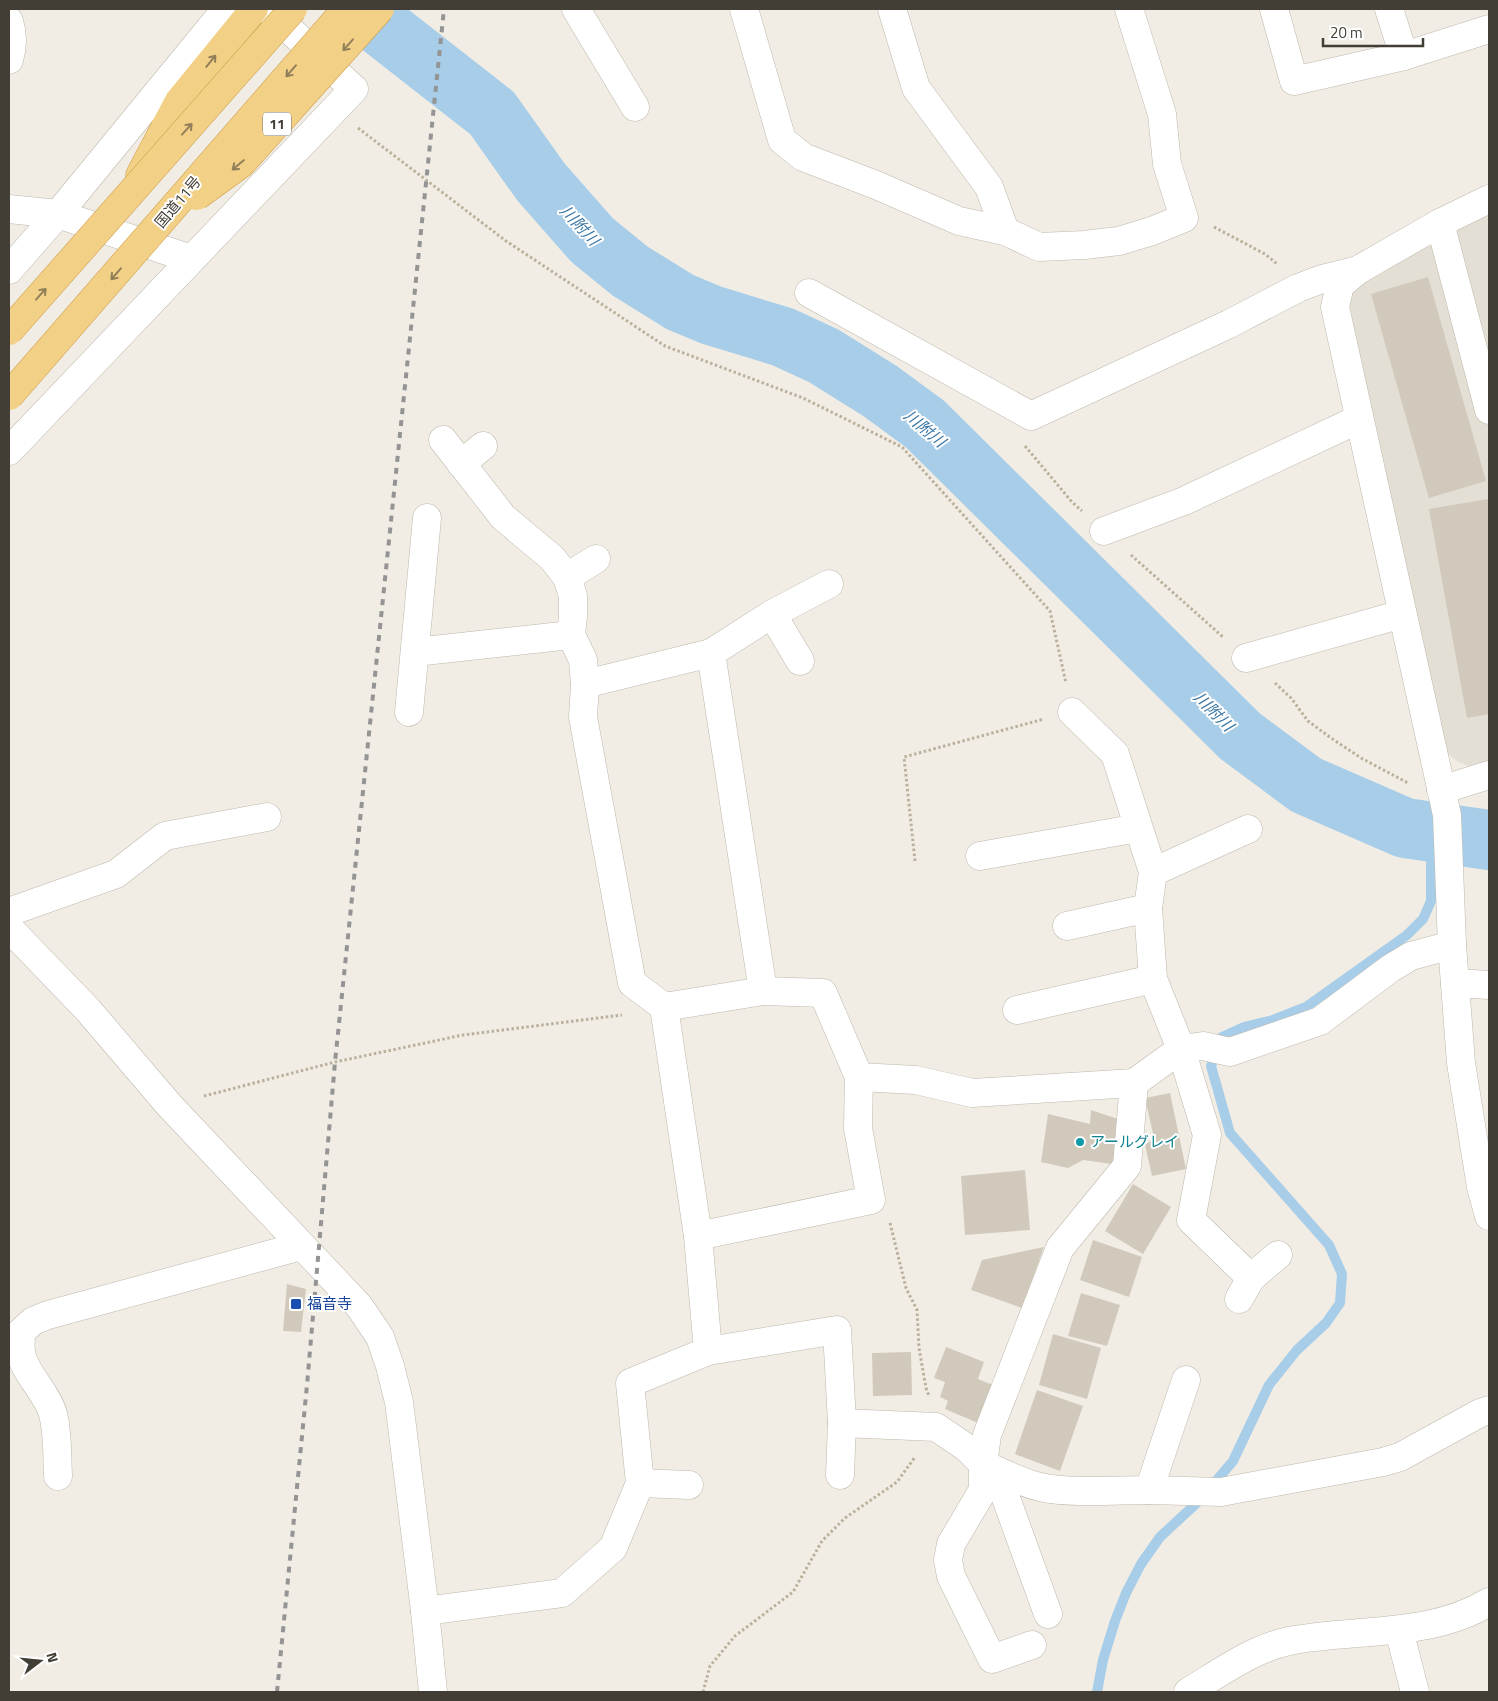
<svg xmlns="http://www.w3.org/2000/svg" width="1498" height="1701" viewBox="0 0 1498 1701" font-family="'Titillium Web','Noto Sans JP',sans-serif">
<rect width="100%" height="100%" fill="#f1ede5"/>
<polygon fill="#e4dfd4" points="1489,211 1489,761 1468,766 1457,761 1447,753 1349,313 1349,297 1355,287 1365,276"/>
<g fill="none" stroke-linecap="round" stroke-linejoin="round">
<polyline stroke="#a7cde8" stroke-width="10" points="1097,1692 1103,1660 1115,1621 1126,1593 1141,1564 1160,1537 1200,1500 1233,1461 1269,1385 1297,1350 1326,1323 1340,1303 1342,1274 1329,1245 1230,1133 1211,1066 1222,1037 1244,1027 1273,1020 1306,1007 1407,935 1423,919 1431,901 1431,832"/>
<polyline stroke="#a7cde8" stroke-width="60" points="359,9 492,113 541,182 592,240 630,271 680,302 711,315 783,337 824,356 880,391 925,424 1240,736 1306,785 1405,828 1489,840"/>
</g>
<g fill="#d1c9bc">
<polygon points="1428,277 1486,481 1429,498 1371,294"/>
<polygon points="1488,499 1489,506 1489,714 1467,718 1429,509"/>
<polygon points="1170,1093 1186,1169 1152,1176 1145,1145 1154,1138 1145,1098"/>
<polygon points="1091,1110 1121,1120 1112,1164 1083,1160 1068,1168 1041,1162 1048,1114 1090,1124"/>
<polygon points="1025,1170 1030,1230 965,1235 961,1176"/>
<polygon points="1133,1184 1171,1207 1143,1254 1105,1231"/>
<polygon points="1093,1240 1142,1257 1129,1297 1080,1280"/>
<polygon points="1044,1247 1022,1308 971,1290 982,1260"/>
<polygon points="287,1284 306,1289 301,1332 283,1331"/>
<polygon points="1081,1293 1120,1305 1107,1346 1068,1336"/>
<polygon points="1053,1334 1101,1348 1087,1399 1039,1385"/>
<polygon points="946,1347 984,1362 978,1379 993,1385 978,1423 945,1409 948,1401 940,1397 945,1382 934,1378"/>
<polygon points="911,1352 912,1395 873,1396 872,1353"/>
<polygon points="1037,1390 1083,1406 1060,1471 1015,1454"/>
</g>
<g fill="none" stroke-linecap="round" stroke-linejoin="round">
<defs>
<g id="minor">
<polyline points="576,9 635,107"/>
<polyline points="744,9 782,140 803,157 876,185 959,221 1005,231 1039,247 1084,245 1119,241 1152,231 1184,218 1167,164 1162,114 1129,9"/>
<polyline points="892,9 916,88 989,187 1005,231"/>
<polyline points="1274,9 1294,81 1404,56 1489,29"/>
<polyline points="1389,9 1404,56"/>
<path d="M9,21C13,34 13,47 9,60"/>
<polyline points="1489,199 1440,223 1358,270 1340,285 1335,307 1447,815 1452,945 1461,1063 1481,1187 1489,1216"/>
<polyline points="9,209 58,214 191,259"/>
<polyline points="1440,223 1489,410"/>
<polyline points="9,270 58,214 226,9"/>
<polyline points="809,293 1031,416 1229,324 1298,288 1322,279 1358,270"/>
<polyline points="443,440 503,517 552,558 567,577 573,596 573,616 571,635 583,660 585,684 583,717 632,983 664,1007"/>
<polyline points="9,451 354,89 267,9"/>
<polyline points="461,464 483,446"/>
<polyline points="1104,531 1184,501 1359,419"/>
<polyline points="567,577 596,559"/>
<polyline points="772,614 800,661"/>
<polyline points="415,652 571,635"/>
<polyline points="711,653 763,991"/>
<polyline points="1246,658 1402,614"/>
<polyline points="585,684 711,653 772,614 829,584"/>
<polyline points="409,712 427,518"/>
<polyline points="1072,712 1115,754 1153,872 1148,908 1153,979 1181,1049 1207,1135 1191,1220 1251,1278"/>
<polyline points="1441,790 1489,775"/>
<polyline points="980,856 1138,828"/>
<polyline points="1153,872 1248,829"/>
<polyline points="9,912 116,874 165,836 267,817"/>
<polyline points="1067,926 1148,908"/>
<polyline points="9,928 88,1010 169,1105 359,1306 380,1337 390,1366 399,1402 425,1611 433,1692"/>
<polyline points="1455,983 1489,985"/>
<polyline points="1017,1010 1153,979"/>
<polyline points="698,1236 871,1200 858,1128 859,1077"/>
<polyline points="1239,1299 1251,1278 1278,1255"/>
<polyline points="708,1351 698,1236 664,1007 763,991 823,993 859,1077 916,1080 972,1093 1134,1083 1181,1049 1203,1046 1230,1052 1320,1021 1391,968 1411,956 1452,945"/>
<path d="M983,1464C1002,1473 1020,1482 1040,1487C1071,1494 1117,1490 1149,1490L1186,1380"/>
<polyline points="983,1464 983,1490 951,1544 948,1560 951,1576 992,1659 1032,1645"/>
<polyline points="983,1465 1003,1490 1048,1614"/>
<polyline points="840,1475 842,1423"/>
<path d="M58,1476C57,1456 58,1433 53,1414C47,1392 23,1372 21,1352C20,1345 21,1338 21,1332L33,1321L48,1315L301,1246"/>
<polyline points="640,1483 689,1485"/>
<polyline points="1149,1490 1221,1492 1383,1462 1400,1457 1480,1413 1489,1410"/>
<polyline points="425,1611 562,1593 613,1548 640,1483 630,1383 708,1351 837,1330 842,1423 936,1427 967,1448 983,1464 987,1435 1060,1248 1127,1166 1134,1083"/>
<polyline points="1399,1630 1415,1692"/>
<path d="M1188,1692C1220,1673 1252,1649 1289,1641C1355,1628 1430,1638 1489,1602"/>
</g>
<polyline id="trunk" points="140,175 179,101 254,9"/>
</defs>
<use href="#minor" stroke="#beb8ac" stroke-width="29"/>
<use href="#trunk" stroke="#cd9b43" stroke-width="29"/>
<g stroke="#bbb09c" stroke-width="3" stroke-dasharray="2.5 2.5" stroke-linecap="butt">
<polyline points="358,128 506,241 665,346 803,398 902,447 1050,611 1066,683"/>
<polyline points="1214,227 1265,254 1277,264"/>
<polyline points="1025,446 1072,502 1082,511"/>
<polyline points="1131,555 1223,637"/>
<polyline points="1275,683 1291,698 1308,721 1331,738 1361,758 1408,783"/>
<polyline points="915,861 904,757 1044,719"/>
<polyline points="204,1096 335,1062 463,1035 622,1015"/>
<polyline points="890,1223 906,1288 917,1310 919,1348 926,1388 929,1396"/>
<polyline points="703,1692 710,1666 735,1636 793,1592 822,1541 845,1518 897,1482 915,1457"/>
</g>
<use href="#minor" stroke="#fff" stroke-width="28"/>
<use href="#trunk" stroke="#f2d086" stroke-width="28"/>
<polyline stroke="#949494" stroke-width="4" stroke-dasharray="6 6" stroke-linecap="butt" points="277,1692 307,1385 335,1062 444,9"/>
<defs>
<g id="trunk-bridge">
<polyline points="197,196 241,164 380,9"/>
<polyline points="9,331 293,9"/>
<polyline points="9,396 346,9"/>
</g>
</defs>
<use href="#trunk-bridge" stroke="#cd9b43" stroke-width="29" stroke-linecap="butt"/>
<use href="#trunk-bridge" stroke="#f2d086" stroke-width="28"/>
</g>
<defs><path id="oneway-shaft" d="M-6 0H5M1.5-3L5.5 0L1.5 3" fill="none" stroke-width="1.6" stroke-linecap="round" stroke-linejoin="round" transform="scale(1.25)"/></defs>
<g stroke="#917f59">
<use href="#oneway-shaft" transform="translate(348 45) rotate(132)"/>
<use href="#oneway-shaft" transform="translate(211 61) rotate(-51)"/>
<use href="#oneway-shaft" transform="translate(291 71) rotate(131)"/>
<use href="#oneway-shaft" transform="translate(187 129) rotate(-48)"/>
<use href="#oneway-shaft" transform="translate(238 165) rotate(140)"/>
<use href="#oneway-shaft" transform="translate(116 274) rotate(131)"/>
<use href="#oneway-shaft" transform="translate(41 294) rotate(-48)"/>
</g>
<circle fill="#0f9aa8" stroke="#fff" stroke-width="2" cx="1080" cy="1142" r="5"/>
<rect fill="#1a4fb4" stroke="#fff" stroke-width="2" x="290" y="1298" width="12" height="12" rx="2.5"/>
<g text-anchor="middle" stroke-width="4" stroke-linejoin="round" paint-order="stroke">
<rect fill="#fff" stroke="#7b7772" stroke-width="1" x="263" y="112.5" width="28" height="23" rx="4"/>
<g font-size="14" font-weight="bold" fill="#423d35">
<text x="277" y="129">11</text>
</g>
<g font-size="15" fill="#423d35" stroke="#fff">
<text transform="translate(178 202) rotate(-50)" y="5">国道11号</text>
</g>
<g font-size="15" fill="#0d838f" stroke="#fff" text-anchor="start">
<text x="1090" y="1147">アールグレイ</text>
</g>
<g font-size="15" fill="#164399" stroke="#fff" text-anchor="start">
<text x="307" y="1309">福音寺</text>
</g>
<g font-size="16" font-style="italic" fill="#3a76a3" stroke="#fff">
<text transform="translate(580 225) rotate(47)" y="6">川附川</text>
<text transform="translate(925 428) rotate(40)" y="6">川附川</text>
<text transform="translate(1214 711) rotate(45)" y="6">川附川</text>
</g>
</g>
<rect width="1498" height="1701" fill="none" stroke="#423d35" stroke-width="20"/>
<g transform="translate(40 1661) rotate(74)" stroke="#ffffff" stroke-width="4" paint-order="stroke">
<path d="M0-4L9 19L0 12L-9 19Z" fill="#423d35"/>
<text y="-8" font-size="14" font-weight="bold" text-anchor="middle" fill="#423d35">N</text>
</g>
<path d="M1323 38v8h100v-8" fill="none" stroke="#423d35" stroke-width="2.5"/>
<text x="1330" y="38" font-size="15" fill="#423d35" stroke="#ffffff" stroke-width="4" paint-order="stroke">20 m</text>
</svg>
